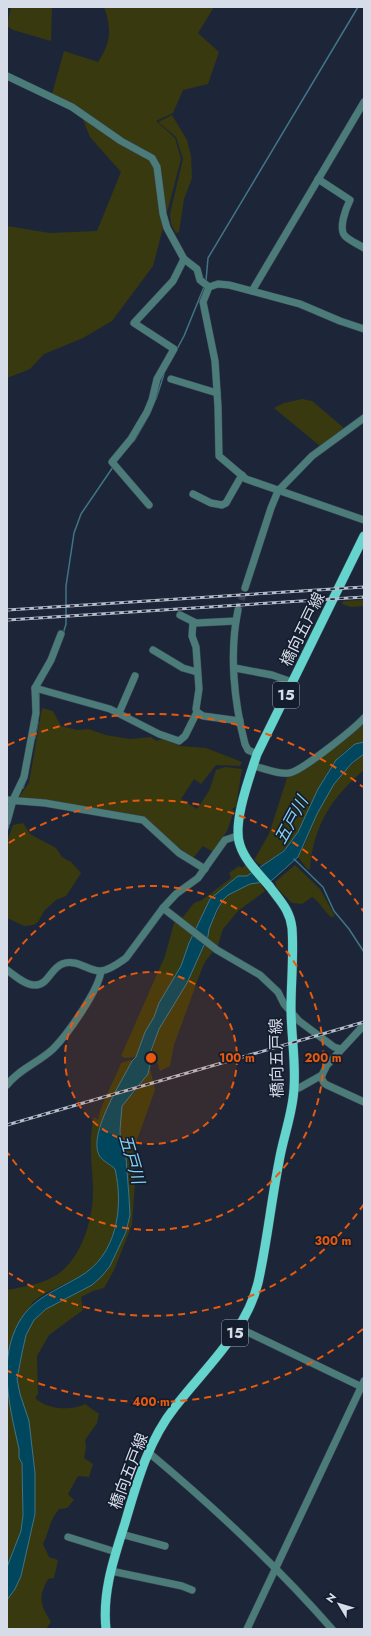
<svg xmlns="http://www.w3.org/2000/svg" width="371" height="1636" viewBox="0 0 371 1636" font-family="Jost,'Noto Sans JP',sans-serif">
<rect width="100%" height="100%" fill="#1d2638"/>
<g fill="#38390e">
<polygon points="11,7 52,7 51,41 13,30 7,26"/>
<path d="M104,7H214L198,33L219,52L208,84L183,90L173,113L156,121L175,138L181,159L153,266L112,321L83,338L44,354L30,369L7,378V226L50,233L97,231L121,172L90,137L78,107L52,94L64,51L98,62C111,43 112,29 104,7Z"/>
<polygon points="172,115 187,140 191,156 192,178 184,199 179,232 176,233 171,224 170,214 183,159 176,137 158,122"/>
<polygon points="302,399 312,401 344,428 320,446 274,408 284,403"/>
<polygon points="364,600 364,606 351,607 342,604 343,601"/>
<polygon points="42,708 53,711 61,726 77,730 88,729 106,735 130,739 151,737 156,741 162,739 180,746 206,748 242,762 240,766 216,765 201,784 194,779 181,799 197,809 209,791 216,770 225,767 242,769 236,806 232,809 234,811 227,831 213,852 203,846 193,858 164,836 141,816 19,797 29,783"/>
<path d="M364,724V742C328,748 314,806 298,833C289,847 276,857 262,866L254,860L269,834L287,778L295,775Z"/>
<path d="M364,754V770C332,797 313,826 310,869L308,870L298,857C306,844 311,829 317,814C326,791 345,769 364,754Z"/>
<polygon points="23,823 30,834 56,848 62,857 71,862 81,873 66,896 56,900 44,911 38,922 33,925 24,926 7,918 7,841 13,825"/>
<polygon points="245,865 252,873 247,876 238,876 210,899 189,943 181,966 159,1003 154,1017 145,1032 136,1057 125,1058 121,1056 165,956 174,923 183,917 194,903 202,900 231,878 229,873 239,866 242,868"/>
<path d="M295,865L320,889L335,916L331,917C324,911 319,901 312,897L302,904L292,903L277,888L275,882Z"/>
<polygon points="260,883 265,891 238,911 223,929 218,945 205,962 201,971 174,1045 170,1066 160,1071 156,1059 151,1055 159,1029 175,1003 195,966 208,936 209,929 223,900 228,895 250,884"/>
<path d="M130,1060L132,1061L101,1123L104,1161L115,1169C124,1207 117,1256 79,1277C64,1285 46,1291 33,1302C28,1308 11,1360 7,1371V1290C22,1287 38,1285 51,1278C81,1264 94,1218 93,1188C92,1164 88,1141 94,1117L98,1120C102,1100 114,1082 121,1063Z"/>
<path d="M150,1068L155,1090L133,1151L135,1183L132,1225L114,1270L104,1288L93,1291L81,1297L83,1310L49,1335L37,1356L38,1394L35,1398C48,1410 71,1411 85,1404L99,1414L97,1423L85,1440L86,1447L84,1458L93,1464L89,1477L78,1476L68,1494L74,1500L67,1508L59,1509C49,1521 50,1530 43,1544L49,1557L58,1560L54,1578L48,1579C38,1597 40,1605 51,1622L46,1629H7V1600L21,1576L35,1514V1473L29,1421L20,1394L17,1379L26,1335L34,1320L46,1309L91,1285L102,1276L110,1266L126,1232L130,1215L129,1197L126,1158L121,1149L120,1115L122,1106L127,1099L134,1093L148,1074Z"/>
<polygon points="7,1387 19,1449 19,1458 22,1463 23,1515 21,1531 7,1567"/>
</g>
<path fill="#00475d" stroke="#407487" d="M364,742V754L352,763L334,784L317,814L298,857L271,881L250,884L228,895L223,900L217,910L209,929L208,936L187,983L159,1029L151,1051V1060L148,1074L122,1106L120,1130L121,1149L126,1158L129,1197L130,1215L126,1232L110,1266L102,1276L92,1285L46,1309L34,1320L26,1335L22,1353L17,1379L20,1394L29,1421L35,1473V1514L21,1576L15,1589L7,1600V1567L21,1531L23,1515L22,1463L19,1458V1449C11,1413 0,1371 13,1335C26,1300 50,1294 79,1277C117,1256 124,1207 115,1169C110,1164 102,1161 99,1155C88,1133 122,1081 132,1061L136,1057L145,1032L154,1017L159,1003L181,966L189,943L210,899L238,876H247L284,851L298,832L318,789L336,760L355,744Z"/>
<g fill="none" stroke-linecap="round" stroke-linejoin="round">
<g stroke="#407487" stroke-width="1.5">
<polyline points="206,281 208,258 358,7"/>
<polyline points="177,349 184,336 204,287"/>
<polyline points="156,399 164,374"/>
<polyline points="134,441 149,415"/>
<polyline points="63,634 66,624 66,586 74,533 81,514 113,467"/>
<polyline points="39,692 39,708"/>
<polyline points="35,738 38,722"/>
<polyline points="23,788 28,773"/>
<polyline points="7,831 9,825"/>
<polyline points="294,859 323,887 334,911 349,929 364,952"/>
</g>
<polyline stroke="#394153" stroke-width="7" stroke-dasharray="7 3.5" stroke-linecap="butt" points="238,610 245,588"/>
<defs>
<g id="minor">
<polyline points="7,76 72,107 121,141 152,158 157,167 163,214 167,228 184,259 197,269 200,280 209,287"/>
<path d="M318,179L350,200C346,208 338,229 345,236C350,241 358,244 364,248"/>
<polyline points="209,287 203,302 215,361 218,407 219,456 246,479 364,520"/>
<polyline points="209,287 218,284 229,285 300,304 340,321 364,329"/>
<polyline points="252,291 364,102"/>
<polyline points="171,379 217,393"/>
<polyline points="193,494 211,503 222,505 226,503 242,475"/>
<polyline points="149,505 112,462 131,439 147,412 152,400 157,379 174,349 134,323 173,281 184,259"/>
<polyline points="245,588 271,508 278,491 312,456 364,418"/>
<path d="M238,610C229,653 234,702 245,744L248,750L257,754"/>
<polyline points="180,615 196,623 236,621"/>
<polyline points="193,622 192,636 196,647 199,689 196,709 197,712 203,716 240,721"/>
<polyline points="153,650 183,668 197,672"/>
<polyline points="235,668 272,675 292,682"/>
<polyline points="35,688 110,709 159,734 179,741 185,736 197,712"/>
<polyline points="119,713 135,676"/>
<path d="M253,766C264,768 278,775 289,773C301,772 355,728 364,718"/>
<polyline points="7,800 45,803 143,820 179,853 205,869"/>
<polyline points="7,822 13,800 24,777 36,713 35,688 51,660 61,634"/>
<polyline points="163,908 217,950 260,975 278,992 284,1004 299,1021 334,1047 341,1049"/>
<path d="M7,970C14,975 25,985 34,985C48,986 50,969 62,964C77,958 89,972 101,971C110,970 119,963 126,958L163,908L176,894L198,878L225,840L237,836"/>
<polyline points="364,1025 327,1065 321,1077 324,1083 327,1085 364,1102"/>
<path d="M7,1085C19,1069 38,1063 53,1049C67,1035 99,990 101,971"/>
<polyline points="294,1088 299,1088 322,1075"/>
<polyline points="239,1328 364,1388"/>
<path d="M148,1452C214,1507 275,1564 332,1629"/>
<polyline points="121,1534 165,1546"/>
<polyline points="68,1537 116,1552"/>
<polyline points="111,1571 182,1586 192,1590"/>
<polyline points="247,1629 364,1381"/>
</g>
<path id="major" d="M106,1629C102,1592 114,1558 125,1523C137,1482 148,1441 175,1407C205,1368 246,1332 258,1283C267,1243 271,1202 279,1162C283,1137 293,1113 294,1088C296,1061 291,1035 291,1008C291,982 294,954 292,928C290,910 280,901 270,887C260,875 245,861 240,845C232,823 250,776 257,754L364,536"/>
</defs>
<use href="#minor" stroke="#3b4354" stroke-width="8"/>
<use href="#major" stroke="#3b4354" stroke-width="10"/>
<use href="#minor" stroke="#4b7c79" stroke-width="7"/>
<use href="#major" stroke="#65d4cd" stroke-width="9"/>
<defs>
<g id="rail">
<polyline points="7,610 364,587"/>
<polyline points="7,620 364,597"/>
<polyline points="7,1125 364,1022"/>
</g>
</defs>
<use href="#rail" stroke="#b5bcca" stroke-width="3"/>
<use href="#rail" stroke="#141d2e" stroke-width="1.5" stroke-dasharray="4.5" stroke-linecap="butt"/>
</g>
<circle cx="151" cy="1058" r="86" fill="#e8590c" fill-opacity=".12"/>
<g fill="none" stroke="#e8590c" stroke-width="2" stroke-dasharray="7 5">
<circle cx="151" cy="1058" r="86"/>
<path d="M8 963A172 172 0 1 1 8 1153"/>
<path d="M364 1204A258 258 0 0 1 9 1273M9 843A258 258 0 0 1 364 912"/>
<path d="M363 1329A344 344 0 0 1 8 1371M8 745A344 344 0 0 1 363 787"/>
</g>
<g text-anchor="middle" stroke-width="3.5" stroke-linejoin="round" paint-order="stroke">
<g fill="#141d2e" stroke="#9ca3b1" stroke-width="1">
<rect x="273" y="682" width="26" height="26" rx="3"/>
<rect x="222" y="1320" width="26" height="26" rx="3"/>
</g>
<g font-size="15" font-weight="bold" fill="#d6dde9">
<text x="286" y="700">15</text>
<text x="235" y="1338">15</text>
</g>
<g font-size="16" fill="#d6dde9" stroke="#141d2e">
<text transform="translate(302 629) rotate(-64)" y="6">橋向五戸線</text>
<text transform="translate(276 1058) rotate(-91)" y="6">橋向五戸線</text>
<text transform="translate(128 1471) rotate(-69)" y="6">橋向五戸線</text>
</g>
<g font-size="17" font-style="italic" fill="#83d0f2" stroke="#141d2e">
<text transform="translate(291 820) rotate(-61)" y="6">五戸川</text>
<text transform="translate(132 1159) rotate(74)" y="6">五戸川</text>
</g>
</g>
<circle cx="151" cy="1058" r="6" fill="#e8590c" stroke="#141d2e" stroke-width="2"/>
<g font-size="12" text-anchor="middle" font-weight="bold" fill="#e8590c" stroke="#141d2e" stroke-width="3.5" stroke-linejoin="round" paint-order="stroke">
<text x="237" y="1062">100 m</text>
<text x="323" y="1062">200 m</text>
<text x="333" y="1245">300 m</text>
<text x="151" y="1406">400 m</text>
</g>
<rect width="371" height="1636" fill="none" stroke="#d6dde9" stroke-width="16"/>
<g transform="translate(339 1604) rotate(308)" stroke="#141d2e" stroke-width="3" paint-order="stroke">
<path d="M0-3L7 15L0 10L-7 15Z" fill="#d6dde9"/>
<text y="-6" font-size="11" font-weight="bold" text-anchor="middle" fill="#d6dde9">N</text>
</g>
</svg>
